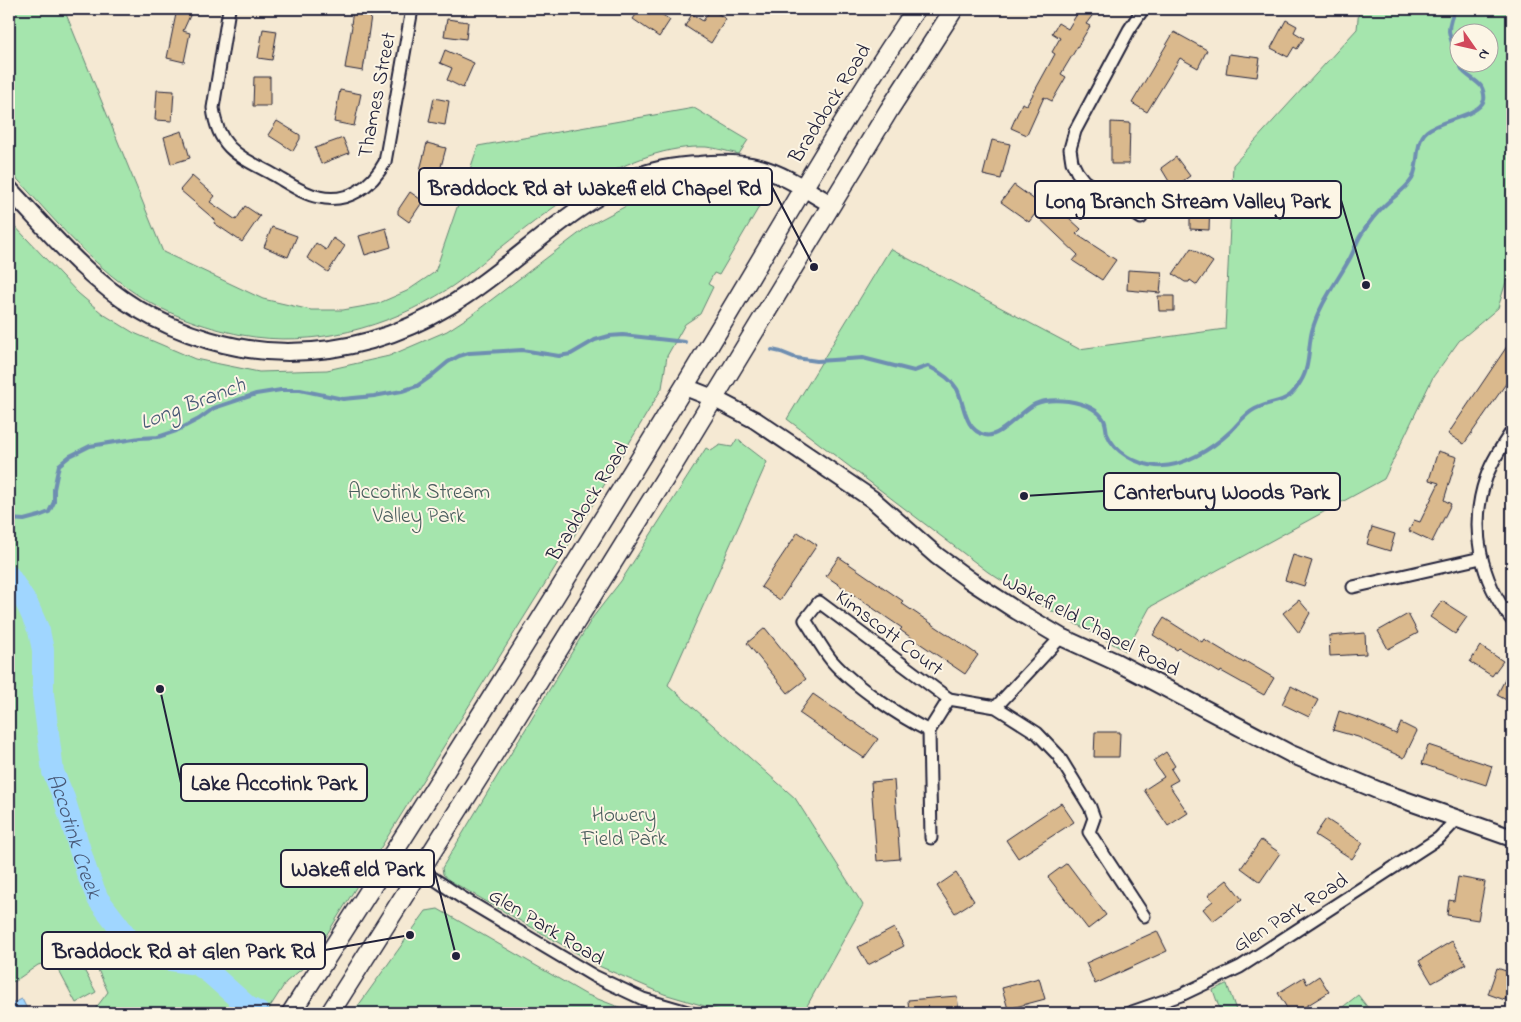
<svg xmlns="http://www.w3.org/2000/svg" width="1521" height="1022" viewBox="0 0 1521 1022" font-family="'Indie Flower',sans-serif">
<rect width="100%" height="100%" fill="#f5e9d3"/>
<filter id="ink" filterUnits="userSpaceOnUse"><feTurbulence type="fractalNoise" baseFrequency=".02" numOctaves="2"/><feDisplacementMap in="SourceGraphic" scale="10" xChannelSelector="R" yChannelSelector="G"/><feConvolveMatrix kernelMatrix="1 2 1 2 8 2 1 2 1" color-interpolation-filters="sRGB"/></filter>
<g filter="url(#ink)">
<g fill="#a5e5ad" stroke="#648474" fill-rule="evenodd">
<path d="M9,9H64L163,252L263,299L311,310H343L377,304L407,291L435,272L478,146L694,108L748,140L739,154C729,152 717,148 706,147C630,144 551,208 494,253C479,265 464,279 448,289C387,328 313,348 242,335C203,327 162,313 129,289C83,256 47,211 9,170Z"/>
<path d="M1359,9H1512V262L1498,308L1459,341L1433,377L1384,479L1150,607L1126,651L1037,603L988,572L787,419L890,249L1079,349L1225,329L1233,165L1357,29ZM1458,32H1488V62H1458Z"/>
<polygon points="716,180 759,207 719,275 714,273 708,284 713,287 700,314 685,324 667,356 662,388 559,561 309,963 286,982 266,1013 92,1013 108,992 94,961 72,956 38,965 15,981 9,982 9,220 78,293 103,314 134,333 195,359 259,372 327,370 389,356 447,331 470,316 590,225 645,196 677,186"/>
<polygon points="737,439 767,462 668,685 795,798 863,905 803,1013 728,1013 664,994 601,967 447,879 443,874 442,868 593,617 621,581 706,448 711,451 720,445 732,447"/>
<polygon points="438,909 585,994 634,1013 353,1013 426,911"/>
<polygon points="78,959 96,992 76,1003 58,969"/>
<polygon points="1226,984 1227,984 1237,1013 1221,1013 1213,990"/>
<polygon points="1358,995 1372,1013 1335,1013"/>
</g>
<polygon fill="#a0d6ff" stroke="#6e8eb1" points="22,999 29,1013 9,1013 9,1005"/>
<g fill="none" stroke-linecap="round" stroke-linejoin="round">
<g stroke="#6e8eb1" stroke-width="4">
<path d="M772,350L781,352L796,358L817,361L863,358L914,371L928,366C938,371 951,379 957,389C965,405 964,430 985,435C999,439 1021,411 1035,404C1044,400 1058,400 1068,401C1081,403 1097,407 1104,420C1106,424 1106,429 1107,434C1115,453 1136,464 1156,466C1182,468 1212,449 1231,431C1238,424 1245,414 1255,409C1277,398 1287,406 1301,381C1310,367 1308,347 1312,331C1319,305 1336,283 1349,260C1354,252 1356,242 1361,235C1368,224 1375,214 1385,205C1394,196 1405,190 1412,179C1420,164 1414,142 1427,131C1440,120 1479,116 1484,100C1485,96 1483,89 1481,86C1476,80 1468,77 1463,71C1459,64 1450,39 1449,31C1449,24 1452,14 1456,9"/>
<polyline points="9,519 24,520 39,516 49,512 54,502 54,489 59,465 70,456 90,446 140,438 158,437 176,431 199,419 214,408 256,394 281,390 300,390 343,399 374,396 402,391 417,386 430,377 448,362 459,356 469,353 522,350 559,356 571,354 595,340 609,336 623,335 685,342"/>
</g>
<path stroke="#a0d6ff" stroke-width="22" id="s1" d="M9,576L28,606L39,631L43,650V694L53,772L64,798L87,873L98,899L133,945L146,954L164,959L197,964L211,974L248,1007L259,1013"/>
</g>
<g fill="#dab98d" stroke="#22223b">
<polygon points="177,9 193,9 183,31 190,33 184,62 167,58"/>
<polygon points="353,9 372,9 363,71 345,68 352,26 351,25"/>
<polygon points="640,9 650,15 654,9 670,20 659,37 633,19"/>
<polygon points="711,9 726,19 711,43 685,26 692,14 703,21"/>
<polygon points="1080,9 1097,9 1086,24 1090,26 1061,74 1066,77 1052,101 1044,97 1027,135 1011,128 1022,103 1027,105 1055,54 1052,52 1060,38 1052,33 1058,23 1068,29"/>
<polygon points="447,19 468,22 466,39 444,36"/>
<polygon points="1286,20 1297,26 1294,32 1304,38 1297,49 1294,47 1288,57 1271,48"/>
<polygon points="263,29 277,31 272,60 258,58"/>
<polygon points="1174,32 1207,50 1198,68 1180,58 1147,112 1132,103"/>
<polygon points="445,50 474,63 463,88 447,80 452,68 440,63"/>
<polygon points="1229,54 1260,58 1257,77 1226,73"/>
<polygon points="254,77 270,77 270,106 253,106"/>
<polygon points="157,90 174,91 172,121 155,120"/>
<polygon points="340,90 361,94 354,126 334,122"/>
<polygon points="434,98 449,101 445,125 429,122"/>
<polygon points="277,121 300,135 300,139 293,151 268,135"/>
<polygon points="1111,122 1130,123 1129,164 1111,164"/>
<polygon points="182,131 190,158 171,164 164,137"/>
<polygon points="343,138 349,153 321,164 315,148"/>
<polygon points="992,140 1010,144 1001,179 983,175"/>
<polygon points="427,143 446,148 439,174 420,170"/>
<polygon points="1176,157 1190,176 1173,188 1161,168"/>
<polygon points="192,176 215,196 210,202 236,220 245,206 260,216 242,242 214,223 215,220 180,190"/>
<polygon points="1014,185 1053,213 1058,208 1081,229 1076,234 1116,260 1102,280 1073,261 1078,255 1035,214 1029,222 1001,202"/>
<polygon points="410,192 423,201 409,222 398,214 398,210"/>
<polygon points="1186,201 1210,202 1209,230 1190,229 1190,215 1186,215"/>
<polygon points="272,227 297,236 288,257 264,247"/>
<polygon points="386,228 391,247 365,255 359,236"/>
<polygon points="333,238 345,246 328,272 307,258 316,243 326,250"/>
<polygon points="1191,248 1213,262 1197,285 1190,280 1189,282 1185,282 1173,274"/>
<polygon points="1128,270 1162,272 1160,293 1127,290"/>
<polygon points="1158,296 1174,296 1174,311 1159,311"/>
<polygon points="1512,339 1512,375 1464,444 1448,434"/>
<polygon points="1438,451 1457,457 1444,500 1451,504 1432,542 1409,531 1414,520 1420,522 1439,483 1429,480"/>
<polygon points="1372,527 1395,534 1390,551 1367,544"/>
<polygon points="798,532 817,545 780,600 761,587"/>
<polygon points="1293,555 1312,561 1304,586 1285,580"/>
<polygon points="839,557 903,601 901,603 978,655 965,674 900,630 902,628 826,576"/>
<polygon points="1299,600 1310,613 1299,633 1283,613"/>
<polygon points="1442,601 1467,617 1455,634 1430,617"/>
<polygon points="1408,614 1418,633 1388,649 1378,631"/>
<polygon points="1164,618 1202,642 1204,639 1244,663 1245,661 1274,678 1264,695 1221,671 1220,673 1179,648 1177,650 1153,635"/>
<polygon points="765,628 806,679 788,693 747,643"/>
<polygon points="1365,633 1366,654 1330,656 1329,636"/>
<polygon points="1480,646 1503,661 1492,676 1470,662"/>
<polygon points="1512,666 1512,703 1497,695"/>
<polygon points="1291,686 1318,700 1309,717 1282,704"/>
<polygon points="813,694 878,739 864,758 799,713"/>
<polygon points="1339,711 1365,720 1396,734 1401,723 1417,731 1404,758 1358,737 1333,730"/>
<polygon points="1095,732 1120,732 1119,757 1094,757"/>
<polygon points="1428,745 1492,766 1486,785 1422,764"/>
<polygon points="1166,752 1175,766 1171,769 1178,780 1169,785 1188,813 1168,826 1144,790 1164,777 1153,761"/>
<polygon points="894,780 900,859 877,861 871,782"/>
<polygon points="1061,803 1074,822 1018,858 1006,840"/>
<polygon points="1326,819 1363,843 1352,859 1315,835"/>
<polygon points="1261,840 1280,853 1260,882 1241,868"/>
<polygon points="1067,863 1106,915 1088,929 1048,877"/>
<polygon points="956,873 974,901 955,913 937,886"/>
<polygon points="1458,877 1485,882 1478,920 1447,915 1449,900 1454,901"/>
<polygon points="1227,880 1242,899 1213,921 1203,909 1213,901 1208,895"/>
<polygon points="894,928 904,946 868,965 858,947"/>
<polygon points="1157,931 1167,951 1095,984 1086,963"/>
<polygon points="1452,941 1466,964 1432,983 1419,961"/>
<polygon points="1497,968 1512,973 1512,981 1505,1000 1488,994"/>
<polygon points="1319,976 1329,992 1295,1013 1290,1013 1278,993 1304,977 1307,984"/>
<polygon points="1039,978 1045,999 1008,1009 1002,988"/>
<polygon points="957,996 959,1013 909,1013 908,1000"/>
</g>
<g fill="none" stroke-linecap="round" stroke-linejoin="round">
<defs>
<g id="street">
<path d="M229,9L213,108C218,150 241,157 274,175C288,183 303,194 319,197C348,204 372,186 385,162L412,9"/>
<polyline points="1141,218 1084,181 1077,172 1072,162 1070,149 1075,131 1129,30 1143,9"/>
<path d="M1512,431C1502,446 1492,461 1486,478C1469,527 1480,580 1512,620"/>
<polyline points="1353,587 1481,558"/>
<polyline points="996,707 1061,637"/>
<path d="M929,731C899,716 854,686 832,661C822,649 814,633 805,620L819,602L949,699"/>
<polyline points="931,838 929,731 949,699 996,707 1037,733 1058,755 1090,807 1094,818 1089,832 1144,916"/>
<polyline points="394,852 461,897 594,976 643,999 691,1013"/>
<polyline points="1129,1013 1181,995 1240,967 1439,838 1457,819"/>
</g>
<g id="secondary">
<path d="M9,189C48,230 86,278 136,308C181,335 235,352 288,352C346,352 399,336 449,306C511,269 567,206 634,178C655,169 677,166 699,165C719,163 740,163 760,168C785,175 808,191 831,204"/>
<polyline points="685,387 713,398 755,420 872,499 937,556 971,581 1017,611 1061,637 1116,662 1291,754 1382,792 1512,838"/>
</g>
<g id="primary">
<path d="M291,1013C426,803 559,592 689,379C765,255 835,129 916,9"/>
<polyline points="330,1013 490,760 677,459 889,110 954,9"/>
</g>
</defs>
<use href="#street" stroke="#22223b" stroke-width="15"/>
<use href="#secondary" stroke="#22223b" stroke-width="20"/>
<use href="#primary" stroke="#22223b" stroke-width="21"/>
<use href="#street" stroke="#fcf5e5" stroke-width="11"/>
<use href="#secondary" stroke="#fcf5e5" stroke-width="16"/>
<use href="#primary" stroke="#fcf5e5" stroke-width="18"/>
</g>
</g>
<g text-anchor="middle" stroke-width="4" stroke-linejoin="round" paint-order="stroke">
<g font-size="21" fill="#22223b" stroke="#fcf5e5">
<text transform="translate(376 95) rotate(-79)" y="7">Thames Street</text>
<text transform="translate(829 103) rotate(-58)" y="7">Braddock Road</text>
<text transform="translate(587 501) rotate(-58)" y="7">Braddock Road</text>
<text transform="translate(1091 624) rotate(28)" y="7">Wakefield Chapel Road</text>
<text transform="translate(890 632) rotate(37)" y="7">Kimscott Court</text>
<text transform="translate(1290 912) rotate(-32)" y="7">Glen Park Road</text>
<text transform="translate(547 926) rotate(31)" y="7">Glen Park Road</text>
</g>
<g font-size="21" fill="#495c5d" stroke="#fcf5e5">
<text x="419" y="498">Accotink Stream<tspan x="419" dy="24">Valley Park</tspan></text>
<text x="624" y="821">Howery<tspan x="624" dy="24">Field Park</tspan></text>
</g>
<g font-size="22" font-style="italic" fill="#485876" stroke="#fcf5e5">
<text transform="translate(192 402) rotate(-21)" y="8">Long Branch</text>
<text dy="8" stroke="none"><textPath href="#s1" startOffset="272">Accotink Creek</textPath></text>
</g>
</g>
<path fill="none" stroke="#22223b" stroke-width="2" d="M814 267L772 187M1366 285L1341 200M1024 496L1104 491M160 689L181 783M456 956L434 869M410 935L325 950"/>
<g fill="#22223b" stroke="#fcf5e5" stroke-width="2">
<circle cx="814" cy="267" r="5"/>
<circle cx="1366" cy="285" r="5"/>
<circle cx="1024" cy="496" r="5"/>
<circle cx="160" cy="689" r="5"/>
<circle cx="456" cy="956" r="5"/>
<circle cx="410" cy="935" r="5"/>
</g>
<g fill="#fcf5e5" stroke="#22223b" stroke-width="2">
<rect x="419" y="168" width="353" height="37" rx="5"/>
<rect x="1035" y="181" width="306" height="37" rx="5"/>
<rect x="1104" y="473" width="236" height="37" rx="5"/>
<rect x="181" y="764" width="186" height="37" rx="5"/>
<rect x="281" y="850" width="153" height="37" rx="5"/>
<rect x="42" y="932" width="283" height="37" rx="5"/>
</g>
<g font-size="22" text-anchor="middle" font-weight="bold" fill="#22223b">
<text x="595" y="195">Braddock Rd at Wakefield Chapel Rd</text>
<text x="1188" y="208">Long Branch Stream Valley Park</text>
<text x="1222" y="499">Canterbury Woods Park</text>
<text x="274" y="790">Lake Accotink Park</text>
<text x="358" y="876">Wakefield Park</text>
<text x="184" y="958">Braddock Rd at Glen Park Rd</text>
</g>
<rect width="1521" height="1022" fill="none" stroke="#fcf5e5" stroke-width="30"/>
<rect x="15" y="15" width="1491" height="992" fill="none" stroke="#22223b" stroke-width="2" filter="url(#ink)"/>
<g transform="translate(1474 48) rotate(124)"><circle r="24" fill="#fcf5e5" stroke="#a5a1a1"/>
<path d="M0-4L9 19L0 12L-9 19Z" fill="#d1495b"/>
<text y="-8" font-size="14" font-weight="bold" text-anchor="middle" fill="#22223b">N</text>
</g>
</svg>
